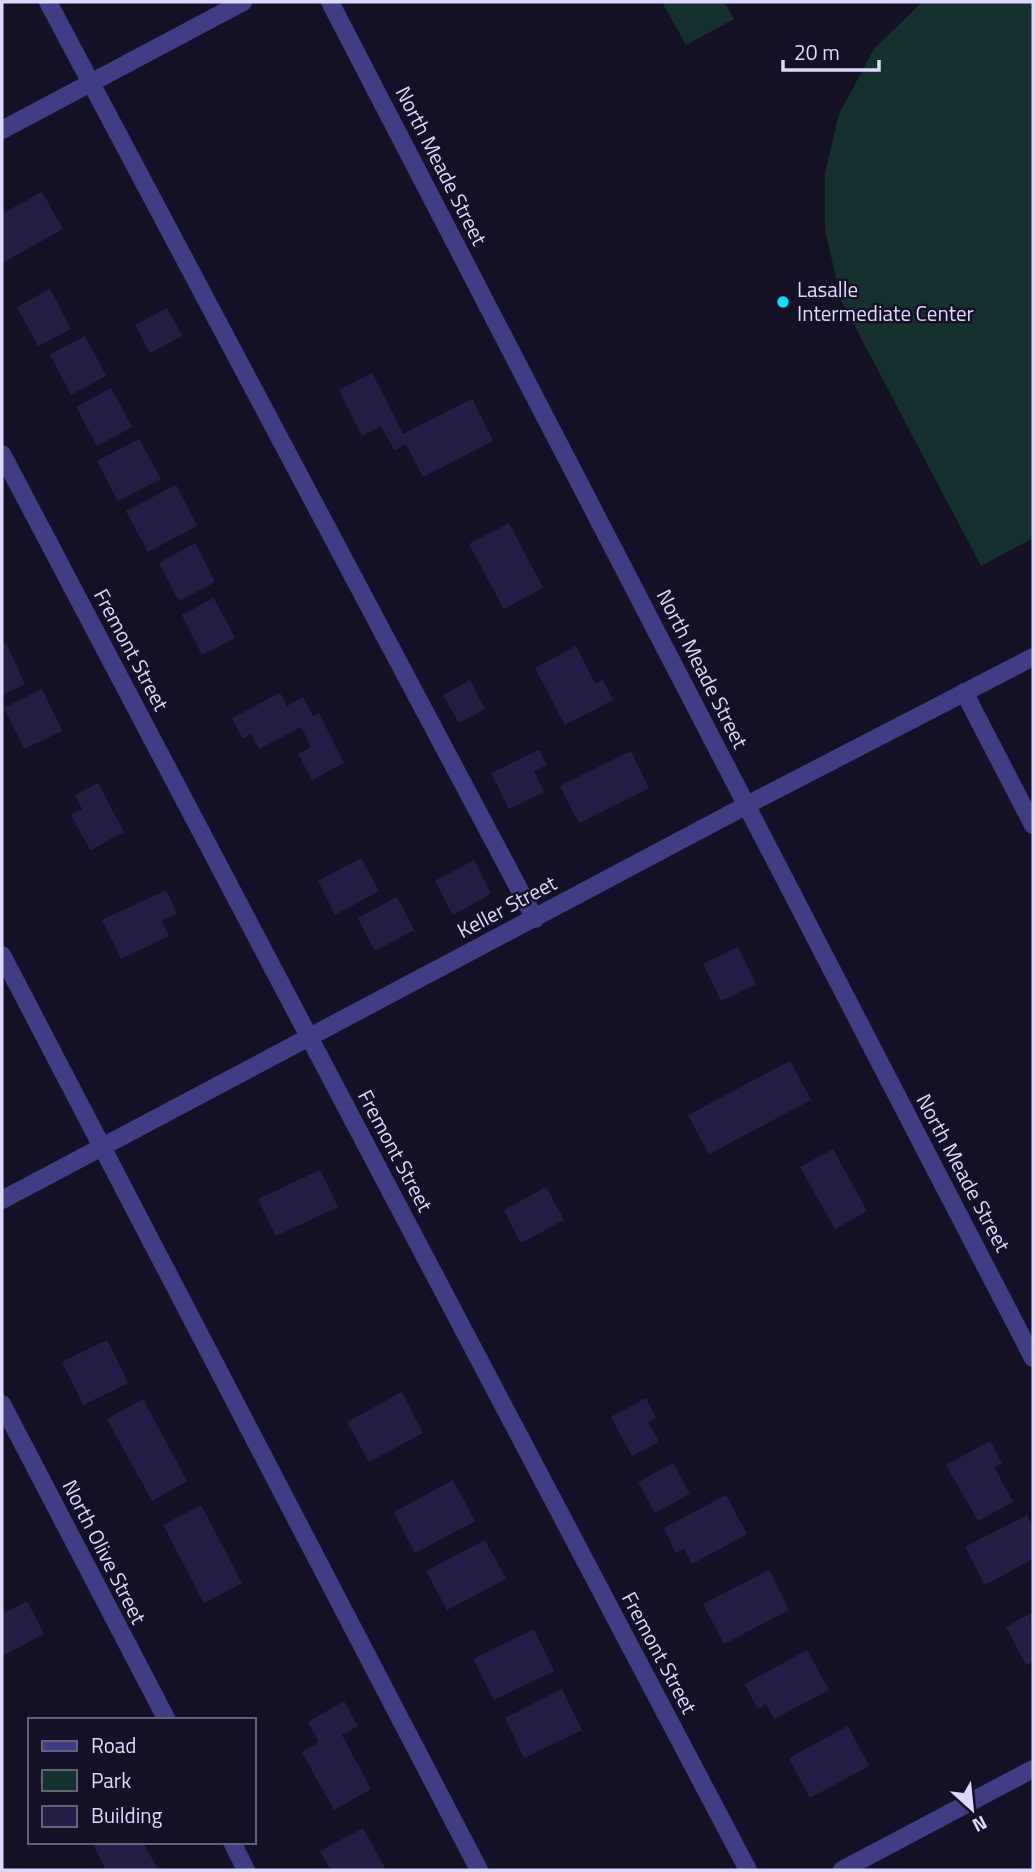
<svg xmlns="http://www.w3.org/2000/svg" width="1035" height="1872" viewBox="0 0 1035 1872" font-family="'Titillium Web',sans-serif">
<rect width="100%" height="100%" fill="#141127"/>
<g fill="#143130">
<polygon points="662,2 724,2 734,19 686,45"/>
<polygon points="922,2 1033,2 1033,538 981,566 841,300 825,229 825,173 839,114 874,49"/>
</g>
<g fill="#261d47">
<polygon points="42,192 63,229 2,263 2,214"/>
<polygon points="50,289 71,329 38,346 17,307"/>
<polygon points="167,308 182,336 150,353 135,325"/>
<polygon points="85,336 106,376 71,395 50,354"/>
<polygon points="372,373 403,434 472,399 493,441 423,477 406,444 394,450 381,426 362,436 339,390"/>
<polygon points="111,388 132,427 97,446 76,407"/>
<polygon points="139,439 161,479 118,501 97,461"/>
<polygon points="176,485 197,526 148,552 126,511"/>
<polygon points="509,523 543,588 504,609 469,544"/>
<polygon points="195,543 215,582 179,601 159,563"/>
<polygon points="214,598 235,638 202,655 182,615"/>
<polygon points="6,643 25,684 2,695 2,645"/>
<polygon points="576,646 595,684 603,680 613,700 565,725 535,668"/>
<polygon points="470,680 485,709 459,723 443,695"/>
<polygon points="42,689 62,731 24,749 4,708"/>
<polygon points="280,693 287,706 303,697 313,716 319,713 344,763 312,780 298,754 311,747 301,727 259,749 251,734 243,739 232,718"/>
<polygon points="539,750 547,765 534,771 544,792 509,809 491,773"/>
<polygon points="631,751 649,788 579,823 560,786"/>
<polygon points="98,783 124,832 90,850 71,815 82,809 75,795"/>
<polygon points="361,858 379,891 335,915 318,881"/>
<polygon points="474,860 491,894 453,915 435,881"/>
<polygon points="166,890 177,914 162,921 169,936 121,959 102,920"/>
<polygon points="397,897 414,930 375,951 358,918"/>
<polygon points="738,947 756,984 721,1001 703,964"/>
<polygon points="790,1061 811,1100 709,1154 688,1115"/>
<polygon points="833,1149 867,1211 835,1229 800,1167"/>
<polygon points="320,1170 338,1207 276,1236 258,1199"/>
<polygon points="546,1187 564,1220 521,1243 504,1210"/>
<polygon points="107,1340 128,1383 83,1405 62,1362"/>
<polygon points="402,1392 423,1433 369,1462 347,1422"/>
<polygon points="646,1398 656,1417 648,1422 659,1442 632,1456 611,1417"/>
<polygon points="143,1399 187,1481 152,1501 107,1419"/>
<polygon points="990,1441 1002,1463 994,1467 1013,1502 978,1521 946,1465"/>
<polygon points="673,1463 690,1494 655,1513 638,1482"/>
<polygon points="453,1480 475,1521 415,1553 394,1512"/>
<polygon points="726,1495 747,1534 692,1564 684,1549 676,1553 664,1528"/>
<polygon points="201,1505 242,1583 204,1603 163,1525"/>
<polygon points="1027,1515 1033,1527 1033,1559 985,1585 965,1547"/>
<polygon points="485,1540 506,1579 447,1610 426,1571"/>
<polygon points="769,1570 789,1610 724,1644 703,1604"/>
<polygon points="27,1601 44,1634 2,1656 2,1614"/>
<polygon points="1033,1612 1033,1662 1026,1665 1006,1627"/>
<polygon points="534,1629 554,1671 494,1700 473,1659"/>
<polygon points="807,1650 829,1690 774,1719 766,1704 758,1709 745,1684"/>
<polygon points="562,1689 582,1730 524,1758 505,1718"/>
<polygon points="344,1701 358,1726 342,1735 371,1789 334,1810 302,1752 319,1742 308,1722"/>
<polygon points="848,1726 869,1766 810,1798 789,1758"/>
<polygon points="363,1828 386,1870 331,1870 320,1851"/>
<polygon points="92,1842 143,1842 158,1870 106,1870"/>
</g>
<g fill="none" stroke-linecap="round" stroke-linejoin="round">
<g stroke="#403d84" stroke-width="18">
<polyline points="48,2 535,919"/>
<polyline points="330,2 1033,1358"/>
<polyline points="2,130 243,2"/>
<polyline points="2,454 748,1870"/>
<polyline points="964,692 1033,825"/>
<polyline points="2,955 479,1870"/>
<polyline points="2,1200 747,805 1033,657"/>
<polyline points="2,1404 167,1720"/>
<polyline points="232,1842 246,1870"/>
<polyline points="842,1870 1033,1769"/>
</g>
</g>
<circle fill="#0be0f6" stroke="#141127" stroke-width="2.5" cx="783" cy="302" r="7"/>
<g text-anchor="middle" stroke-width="5" stroke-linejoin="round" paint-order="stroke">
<g font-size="21" fill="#dcd8fe" stroke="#141127">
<text transform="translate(441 166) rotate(63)" y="7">North Meade Street</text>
<text transform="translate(131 650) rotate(62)" y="7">Fremont Street</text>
<text transform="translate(702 669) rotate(63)" y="7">North Meade Street</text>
<text transform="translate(507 907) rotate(-28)" y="7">Keller Street</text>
<text transform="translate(395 1151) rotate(62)" y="7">Fremont Street</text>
<text transform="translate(963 1173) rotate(62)" y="7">North Meade Street</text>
<text transform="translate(104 1552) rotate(63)" y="7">North Olive Street</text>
<text transform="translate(659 1653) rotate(62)" y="7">Fremont Street</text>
</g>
<g font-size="21" fill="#dcd8fe" stroke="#141127" text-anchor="start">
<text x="797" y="297">Lasalle<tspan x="797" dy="24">Intermediate Center</tspan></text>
</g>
</g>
<rect width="1035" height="1872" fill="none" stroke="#dcd8fe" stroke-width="7"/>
<rect x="28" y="1718" width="228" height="126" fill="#141127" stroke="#64617d" stroke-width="2"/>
<rect x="42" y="1741" width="35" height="10" fill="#403d84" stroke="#64617d" stroke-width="2"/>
<text x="91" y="1753" font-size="21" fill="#dcd8fe">Road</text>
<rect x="42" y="1770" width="35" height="21" fill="#143130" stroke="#64617d" stroke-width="2"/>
<text x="91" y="1788" font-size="21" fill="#dcd8fe">Park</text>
<rect x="42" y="1806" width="35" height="21" fill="#261d47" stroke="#64617d" stroke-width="2"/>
<text x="91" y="1823" font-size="21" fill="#dcd8fe">Building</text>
<g transform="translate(972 1809) rotate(153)" stroke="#141127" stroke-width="5" paint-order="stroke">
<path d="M0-5L12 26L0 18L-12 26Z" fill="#dcd8fe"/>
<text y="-10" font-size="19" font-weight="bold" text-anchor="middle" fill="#dcd8fe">N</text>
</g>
<path d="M783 60v10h96v-10" fill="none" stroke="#dcd8fe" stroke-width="3.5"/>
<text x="794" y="60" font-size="21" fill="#dcd8fe" stroke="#141127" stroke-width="5" paint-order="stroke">20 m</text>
</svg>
